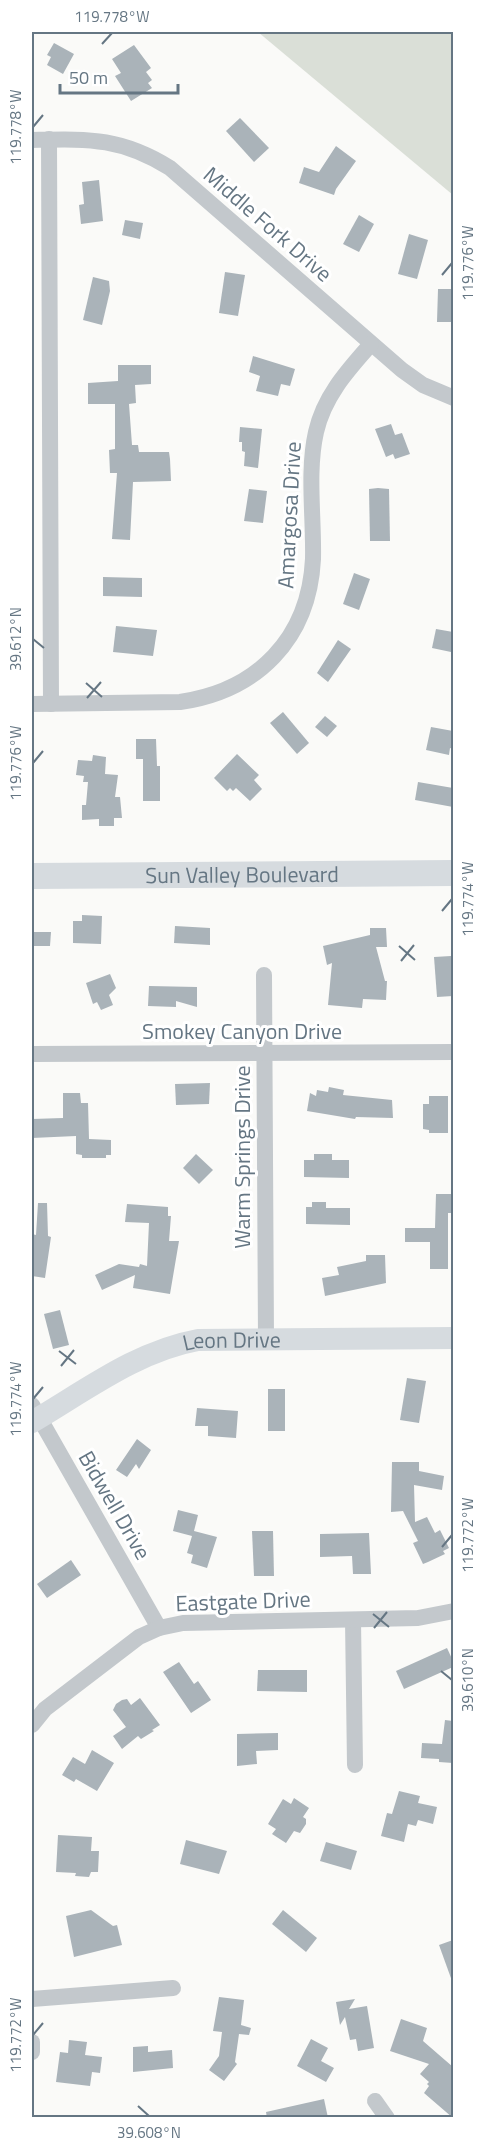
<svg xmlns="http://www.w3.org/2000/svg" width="485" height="2149" viewBox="0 0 485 2149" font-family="'Titillium Web',sans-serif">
<rect width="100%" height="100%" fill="#fafaf8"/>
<polygon fill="#dadfd7" points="258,32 453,32 453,195"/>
<g fill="#aab3b9">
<polygon points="54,43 74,54 63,74 47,65 51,57 47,55"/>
<polygon points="134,45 151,68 146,72 152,80 148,83 152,88 131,101 115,76 121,73 112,59"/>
<polygon points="240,118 269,148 254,162 226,131"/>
<polygon points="336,146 356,161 336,189 334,195 299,183 304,167 319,172"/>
<polygon points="99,180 103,221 81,224 79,205 84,204 82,182"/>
<polygon points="359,215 374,224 359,252 343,244"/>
<polygon points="125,220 143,223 140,239 122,235"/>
<polygon points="409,234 428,240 417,279 398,274"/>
<polygon points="225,272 245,275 238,316 219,313"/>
<polygon points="93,277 109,281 110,291 102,325 83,320"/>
<polygon points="438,289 453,289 453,322 437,322"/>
<polygon points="253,356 295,369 290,386 281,384 278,396 256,391 260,376 249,372"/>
<polygon points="118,365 151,365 151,384 135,385 136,403 129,404 132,445 138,445 139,452 169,452 170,459 171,481 133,482 130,540 112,539 117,473 110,473 109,450 115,449 115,404 88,404 88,383 118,381"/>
<polygon points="391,424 395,435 402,433 410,454 395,459 393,454 386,457 375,429"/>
<polygon points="240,427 262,429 258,468 244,466 245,452 242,451 242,442 239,442"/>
<polygon points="378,488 389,489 390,541 370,541 369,489"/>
<polygon points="249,489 267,491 263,523 244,521"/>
<polygon points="354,573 370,579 359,610 343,604"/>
<polygon points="103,577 142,578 142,597 103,596"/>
<polygon points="116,626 157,630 153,656 113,652"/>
<polygon points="436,629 453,632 451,652 432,648"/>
<polygon points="338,640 351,649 328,682 317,673"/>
<polygon points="283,712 309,743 297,754 270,723"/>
<polygon points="325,716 337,726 327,737 315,727"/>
<polygon points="431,727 453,731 453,749 450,748 449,755 426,750"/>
<polygon points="136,739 156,739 157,766 160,766 160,801 143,801 143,759 136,759"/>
<polygon points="237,754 259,775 254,780 262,789 250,801 236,788 233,791 230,788 227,791 214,778"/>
<polygon points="93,755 106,757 105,774 118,775 115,797 120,797 122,818 114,818 114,826 99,826 99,819 82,820 82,805 86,805 88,782 83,782 84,776 76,775 78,760 92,761"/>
<polygon points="418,782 453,788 453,807 415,800"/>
<polygon points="82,915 102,916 101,944 73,943 73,921 82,921"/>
<polygon points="175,926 210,928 210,945 174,943"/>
<polygon points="370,928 386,928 387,947 376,947 385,981 387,981 386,1000 363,999 362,1008 328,1005 332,963 327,965 323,946 370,935"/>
<polygon points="32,932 51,932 50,946 32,946"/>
<polygon points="451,956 453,996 437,997 434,957"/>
<polygon points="110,974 116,988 109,995 113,1005 101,1010 97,1002 93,1004 86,983"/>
<polygon points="149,986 197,987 197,1007 176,1001 176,1007 148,1006"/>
<polygon points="210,1083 209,1104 176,1105 175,1084"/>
<polygon points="329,1087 344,1090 343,1095 392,1100 393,1118 356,1117 355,1119 307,1111 310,1093 316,1096 317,1090 328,1092"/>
<polygon points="63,1093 80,1093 81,1103 88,1103 89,1139 111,1140 111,1155 106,1155 106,1158 82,1158 82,1155 76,1154 76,1136 32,1138 32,1119 63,1118"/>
<polygon points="429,1096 448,1096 448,1133 429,1133 429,1130 423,1129 423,1104 429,1104"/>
<polygon points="196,1154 213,1170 199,1184 183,1168"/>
<polygon points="314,1154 332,1154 332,1160 349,1160 349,1178 304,1177 304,1160 314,1160"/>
<polygon points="436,1194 453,1194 453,1213 448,1213 448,1269 430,1269 430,1242 405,1242 405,1228 435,1228"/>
<polygon points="312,1202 326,1202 326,1208 350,1208 350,1225 306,1224 306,1207 312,1207"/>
<polygon points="38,1203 47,1203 48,1236 51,1237 45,1278 32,1276 32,1234 36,1235"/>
<polygon points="127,1204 168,1207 168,1216 171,1216 169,1241 179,1241 170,1294 133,1288 135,1275 102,1290 95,1275 119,1264 139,1267 140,1264 147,1266 149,1223 125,1222"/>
<polygon points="366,1255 385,1255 386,1283 325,1296 322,1278 339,1275 337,1267 366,1261"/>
<polygon points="60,1310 69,1345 53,1349 44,1314"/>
<polygon points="407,1378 426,1381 419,1423 400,1420"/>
<rect x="268" y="1389" width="17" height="42"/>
<polygon points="197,1408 238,1411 236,1438 208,1436 208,1426 195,1426"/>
<polygon points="137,1439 151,1450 139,1469 136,1464 127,1477 116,1470"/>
<polygon points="392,1462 419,1462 419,1471 444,1476 442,1490 414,1485 415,1522 427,1517 435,1533 440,1530 449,1548 443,1551 445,1554 428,1562 423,1564 413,1543 418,1541 403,1511 391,1512"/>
<polygon points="178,1510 198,1515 194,1531 217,1537 207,1568 191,1563 193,1555 187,1553 192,1536 173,1531"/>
<polygon points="252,1531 273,1531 274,1576 254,1576"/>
<polygon points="369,1533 371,1574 353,1574 352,1556 320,1557 320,1534"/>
<polygon points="71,1560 81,1575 47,1598 37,1584"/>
<polygon points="447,1648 453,1661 453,1667 404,1689 396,1671"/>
<polygon points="179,1662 194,1684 198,1681 211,1700 191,1713 163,1672"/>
<polygon points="258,1670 307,1670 307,1692 257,1691"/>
<polygon points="140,1698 160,1725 152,1730 154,1731 141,1739 138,1736 122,1749 113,1736 126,1727 113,1710 116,1704 122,1700 127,1699 131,1705"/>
<polygon points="445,1720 453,1721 453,1763 439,1762 439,1759 421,1758 422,1743 442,1744"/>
<polygon points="278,1733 278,1750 256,1751 257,1764 237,1766 237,1734"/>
<polygon points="92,1750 114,1763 97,1791 76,1779 74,1782 62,1775 73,1757 85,1764"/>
<polygon points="399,1791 420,1796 418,1803 437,1807 433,1824 418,1820 416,1826 408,1824 404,1842 381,1836 387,1813 392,1814"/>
<polygon points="294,1798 309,1808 303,1817 306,1819 306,1824 300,1833 294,1831 286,1843 272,1834 276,1829 268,1824 283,1799 291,1804"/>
<polygon points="58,1835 92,1837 91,1851 99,1851 98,1872 91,1872 89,1877 75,1876 76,1873 56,1872"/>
<polygon points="186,1840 227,1851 219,1874 180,1864"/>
<polygon points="326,1842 357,1851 351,1870 320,1861"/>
<polygon points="91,1910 113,1926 117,1925 122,1945 74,1957 66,1916"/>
<polygon points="283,1910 317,1938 306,1952 272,1924"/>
<polygon points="453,1940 453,1981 452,1981 439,1945"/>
<polygon points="219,1997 244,2000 241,2025 251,2028 249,2035 239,2034 235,2062 237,2064 224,2081 209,2070 219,2056 222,2032 213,2031"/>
<polygon points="355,1999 349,2009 367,2006 374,2048 358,2051 356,2039 350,2040 345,2017 340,2025 336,2002"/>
<polygon points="401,2019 427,2028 423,2041 453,2067 453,2118 424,2093 429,2086 427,2084 429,2082 420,2074 429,2064 390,2051"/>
<polygon points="311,2039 328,2048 321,2061 334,2068 326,2082 297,2066"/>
<polygon points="69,2040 87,2042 85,2055 102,2057 100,2073 92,2072 90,2086 56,2082 60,2052 68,2053"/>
<polygon points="148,2046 148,2052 172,2050 173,2068 133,2072 133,2047"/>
<polygon points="324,2099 328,2118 267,2118 266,2112"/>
</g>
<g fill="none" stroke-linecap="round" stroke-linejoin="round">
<g stroke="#c3c8cc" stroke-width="16">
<polyline points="49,139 51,704"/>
<path d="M32,140C88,139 120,137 170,168L402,370L423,385L454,398"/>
<path d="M32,704L180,702C257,691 309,639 313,559C314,517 307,472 316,432C324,396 348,370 371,344"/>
<polyline points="264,975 266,1339"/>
<polyline points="32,1054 454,1052"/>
<polyline points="32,1405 159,1628"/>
<polyline points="353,1620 355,1765"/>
<polyline points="32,1725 45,1709 139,1637 159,1628 183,1623 418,1618 454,1611"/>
<polyline points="32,1999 173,1988"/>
<polyline points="32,2042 32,2052"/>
<polyline points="375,2101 387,2118"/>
</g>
<path stroke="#d6dbdf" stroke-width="22" id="s1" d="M32,1422C85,1391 137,1351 198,1340L454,1338"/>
<path stroke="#d6dbdf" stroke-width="26" id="s2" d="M32,876L454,873"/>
</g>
<path fill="none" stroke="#657683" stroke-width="2" d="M102,44L112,33M33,127L43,115M442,275L452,263M33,639L44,648M86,683L102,697M87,698L101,682M33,763L43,751M442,911L452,899M399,946L415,960M401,961L414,945M59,1351L76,1364M61,1366L74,1350M33,1399L43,1387M442,1547L452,1535M373,1614L389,1627M374,1628L387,1612M441,1671L452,1680M33,2035L43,2023M138,2106L149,2116"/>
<g text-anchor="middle" stroke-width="6" stroke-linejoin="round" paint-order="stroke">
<g font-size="22" fill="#657683" stroke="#fff">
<text transform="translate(268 224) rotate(41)" y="8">Middle Fork Drive</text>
<text transform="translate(289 515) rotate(-87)" y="8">Amargosa Drive</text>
<text dy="8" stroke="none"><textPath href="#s2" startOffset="210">Sun Valley Boulevard</textPath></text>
<text x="242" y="1039">Smokey Canyon Drive</text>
<text transform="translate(242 1157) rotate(-90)" y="8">Warm Springs Drive</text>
<text dy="8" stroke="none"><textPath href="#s1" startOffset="220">Leon Drive</textPath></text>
<text transform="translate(115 1505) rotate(60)" y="8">Bidwell Drive</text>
<text transform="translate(243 1601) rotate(-2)" y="8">Eastgate Drive</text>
</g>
</g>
<rect width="485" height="2149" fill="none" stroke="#ffffff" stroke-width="66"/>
<path d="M60 84v9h118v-9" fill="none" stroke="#657683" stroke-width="3"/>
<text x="69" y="84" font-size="18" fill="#657683" stroke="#ffffff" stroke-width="4.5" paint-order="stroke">50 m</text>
<rect x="33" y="33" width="419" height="2083" fill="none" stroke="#657683" stroke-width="2"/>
<g font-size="15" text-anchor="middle" fill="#657683">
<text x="112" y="22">119.778°W</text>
<text transform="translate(16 127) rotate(-90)" y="5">119.778°W</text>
<text transform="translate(468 263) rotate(-90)" y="5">119.776°W</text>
<text transform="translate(16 639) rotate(-90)" y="5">39.612°N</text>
<text transform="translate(16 763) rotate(-90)" y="5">119.776°W</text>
<text transform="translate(468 899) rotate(-90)" y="5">119.774°W</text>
<text transform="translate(16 1399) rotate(-90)" y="5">119.774°W</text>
<text transform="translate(468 1535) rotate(-90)" y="5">119.772°W</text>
<text transform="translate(468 1680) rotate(-90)" y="5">39.610°N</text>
<text transform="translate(16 2035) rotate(-90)" y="5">119.772°W</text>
<text x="149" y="2138">39.608°N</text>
</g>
</svg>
